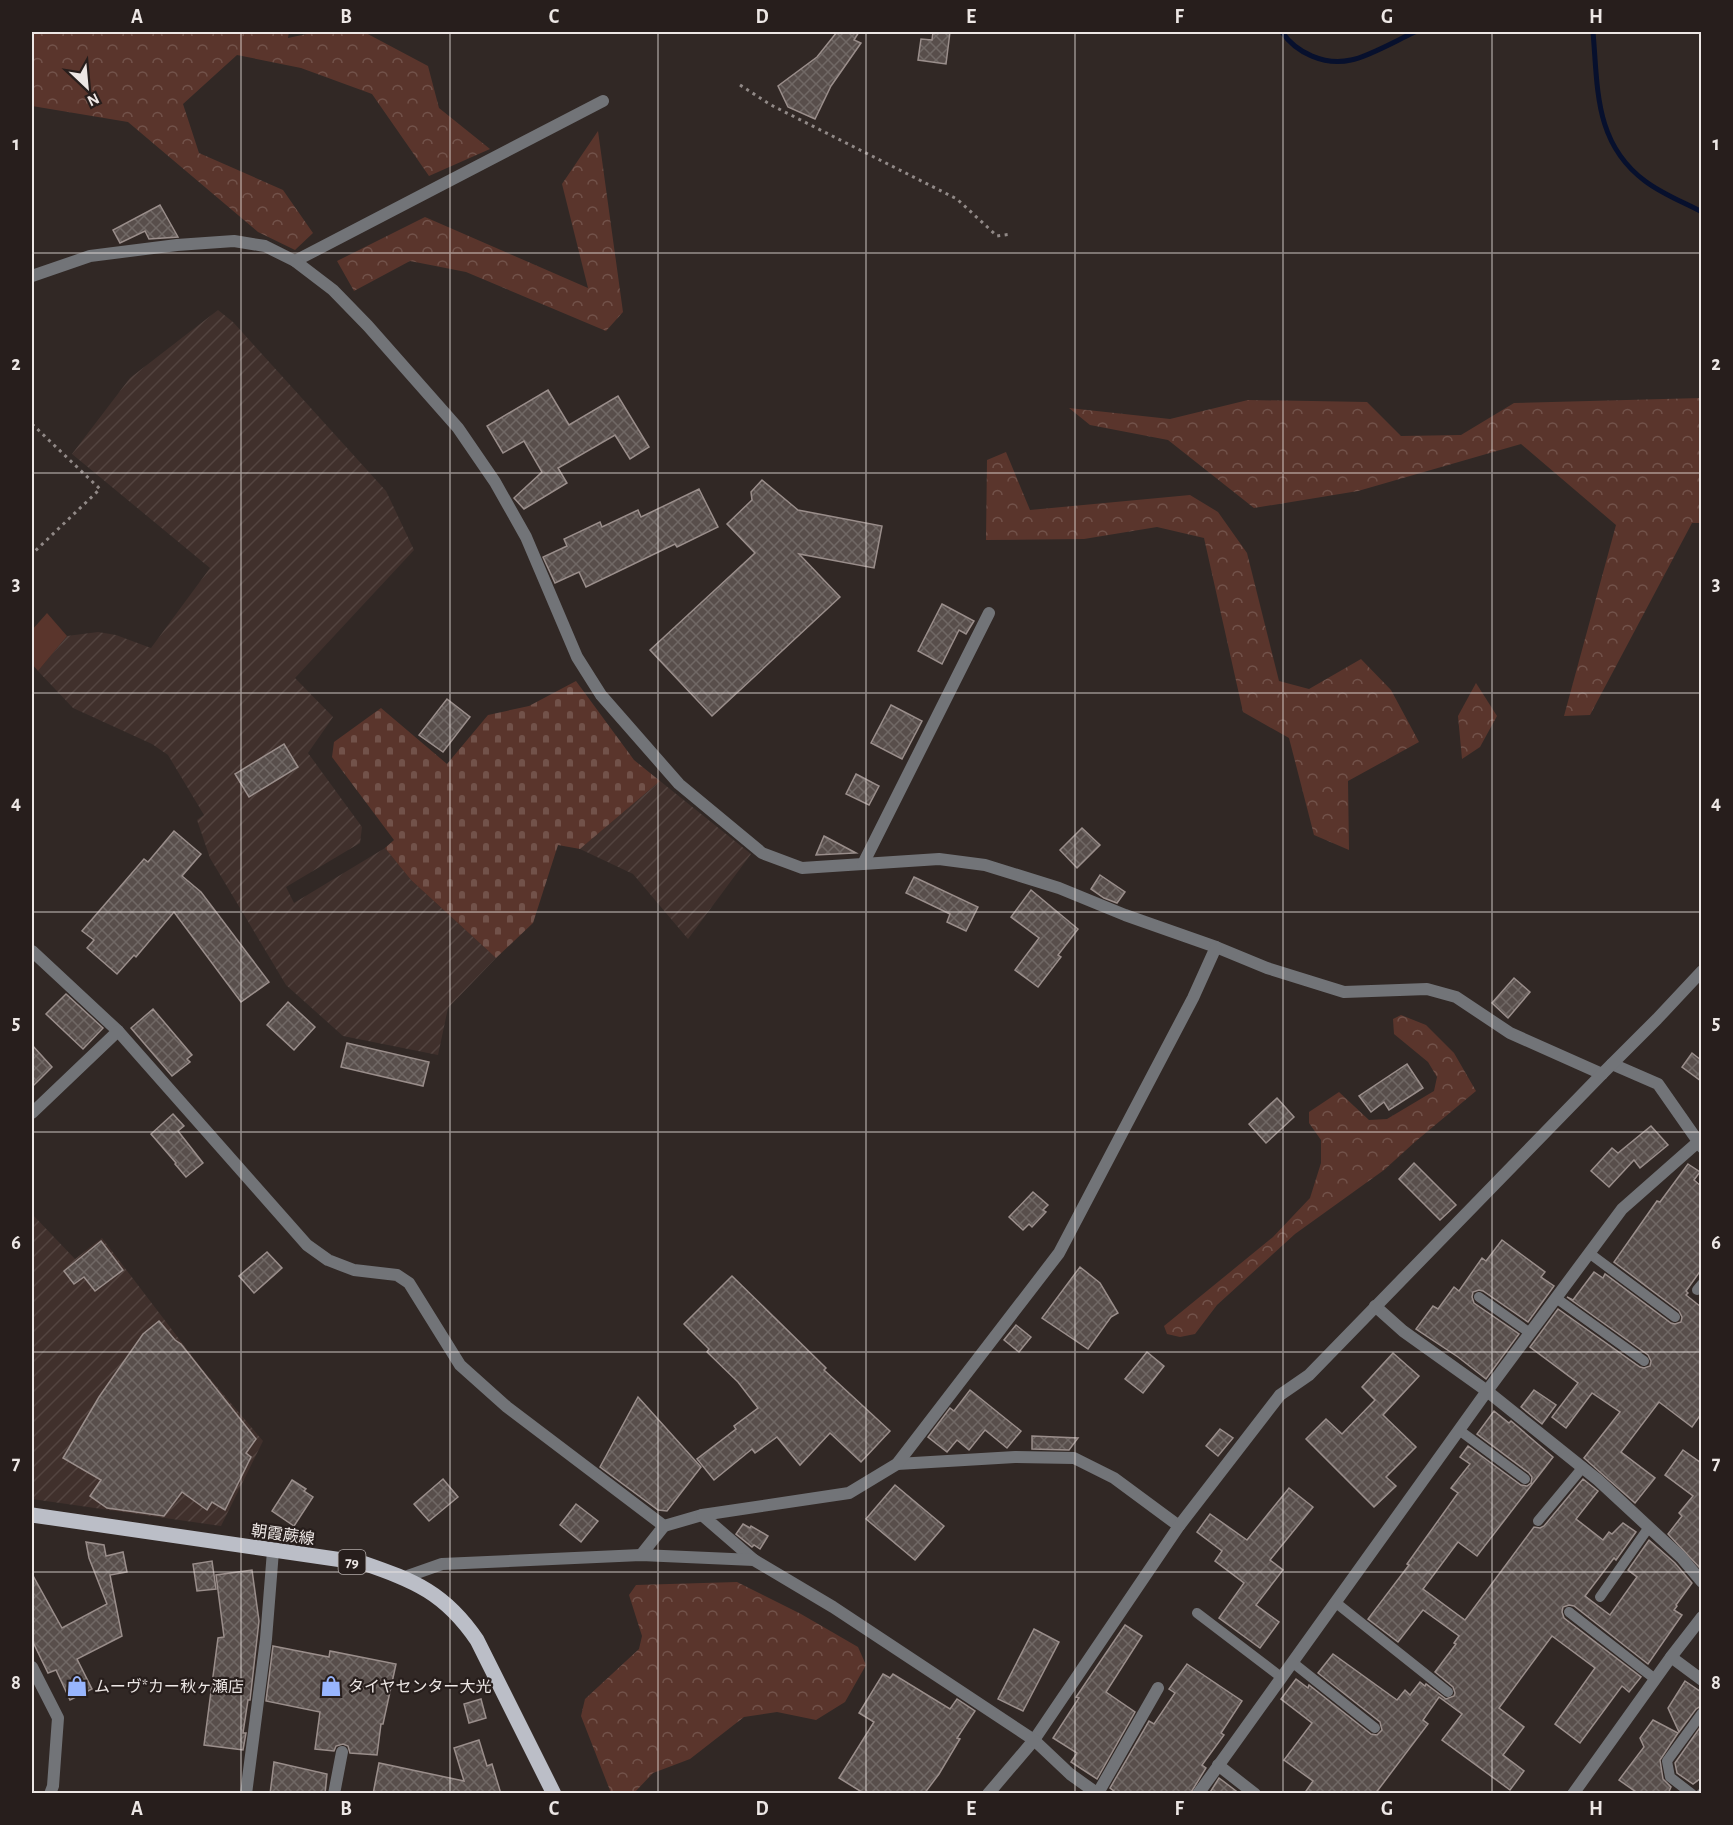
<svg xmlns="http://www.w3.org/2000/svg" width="1733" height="1825" viewBox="0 0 1733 1825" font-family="'Alegreya Sans','Noto Sans JP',sans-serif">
<defs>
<pattern id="industrial-furrows" width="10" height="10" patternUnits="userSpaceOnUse" patternTransform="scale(1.5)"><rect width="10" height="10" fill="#40302c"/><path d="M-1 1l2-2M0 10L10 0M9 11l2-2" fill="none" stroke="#534440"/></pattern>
<pattern id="forest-crowns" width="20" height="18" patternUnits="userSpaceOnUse" patternTransform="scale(1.5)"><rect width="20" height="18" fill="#5a352c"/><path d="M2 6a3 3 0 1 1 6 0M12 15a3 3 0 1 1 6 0" fill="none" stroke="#72524a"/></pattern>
<pattern id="cemetery-stones" width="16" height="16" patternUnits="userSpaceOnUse" patternTransform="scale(1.5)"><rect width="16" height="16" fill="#5a352c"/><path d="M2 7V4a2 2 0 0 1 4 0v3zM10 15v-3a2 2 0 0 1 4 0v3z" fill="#72524a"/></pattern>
<pattern id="building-cross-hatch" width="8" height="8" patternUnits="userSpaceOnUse" patternTransform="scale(1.5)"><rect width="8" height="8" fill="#584e4b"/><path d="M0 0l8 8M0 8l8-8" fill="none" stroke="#706865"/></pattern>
</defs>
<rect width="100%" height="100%" fill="#312825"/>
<g fill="url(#industrial-furrows)">
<polygon points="218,310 233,322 386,491 414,550 295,678 333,717 308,753 362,827 360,843 286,887 294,903 385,848 411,880 496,958 448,1008 438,1055 343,1036 286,985 210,858 197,820 204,815 168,755 152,744 73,708 38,671 67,636 98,632 116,635 151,648 210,568 72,454 130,378"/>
<polygon points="660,781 751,854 688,939 633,874 580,849"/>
<polygon points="32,1214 75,1259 102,1238 202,1369 263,1441 221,1526 32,1499"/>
</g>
<polygon fill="#5a352c" points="47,613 67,636 38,671 32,664 32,630"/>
<g fill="url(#forest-crowns)">
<polygon points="32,32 289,32 288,38 316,32 364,32 428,66 439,108 490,149 429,176 372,94 301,68 237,55 183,104 199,153 283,190 313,233 295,250 258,232 128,122 32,106"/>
<polygon points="598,131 623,312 606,331 466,272 410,261 354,291 337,261 425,217 588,288 562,184"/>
<polygon points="1701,398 1701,523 1692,523 1590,715 1564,716 1616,525 1521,444 1358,491 1254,508 1168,440 1090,425 1069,408 1170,419 1248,400 1367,402 1401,436 1461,435 1514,403"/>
<polygon points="1006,452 1030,510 1190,495 1218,512 1247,553 1279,681 1309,689 1361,659 1391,690 1419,742 1348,781 1349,850 1314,835 1289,738 1243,712 1204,538 1157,527 1084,539 986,540 987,460"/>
<polygon points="1476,683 1497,716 1480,747 1462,759 1458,716"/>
<polygon points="1401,1015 1426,1025 1454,1053 1476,1091 1416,1141 1384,1170 1295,1234 1217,1305 1195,1334 1180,1337 1167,1334 1164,1326 1273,1237 1310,1198 1321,1163 1321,1140 1309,1123 1309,1112 1339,1092 1369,1120 1387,1119 1434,1091 1437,1077 1428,1062 1394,1034 1393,1019"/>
<polygon points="737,1582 801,1614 858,1647 866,1665 845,1702 816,1720 777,1712 744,1717 690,1759 653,1773 634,1793 611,1793 581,1716 585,1699 639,1649 642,1636 629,1595 636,1585"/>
</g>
<polygon fill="url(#cemetery-stones)" points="576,681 634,760 660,781 580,849 558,845 533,923 496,958 411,880 385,848 394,840 332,757 334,742 381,708 447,764 488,715 529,706"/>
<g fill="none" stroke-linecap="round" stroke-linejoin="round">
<g stroke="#07102d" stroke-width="5">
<path d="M1282,32C1296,53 1325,66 1351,60C1368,57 1399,39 1415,32"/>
<path d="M1593,32C1598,88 1594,143 1645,181C1662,194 1683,202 1702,212"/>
</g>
</g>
<g fill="url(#building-cross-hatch)" stroke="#9a8e8b" stroke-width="1.5">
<polygon points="837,32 859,32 854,40 861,43 831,86 815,119 788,107 778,86 817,57"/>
<polygon points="933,32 950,32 946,64 918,60 921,39 932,40"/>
<polygon points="160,205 178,237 149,239 145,231 120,243 113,230"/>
<polygon points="548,390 569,425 618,396 649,447 630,459 615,435 558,468 567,483 524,509 514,498 542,472 524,441 503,453 487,426"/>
<polygon points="762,480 798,510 882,526 874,568 799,554 840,597 712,716 650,650 755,553 727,524 752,500 751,492"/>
<polygon points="699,489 718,527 677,547 675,544 586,587 579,572 555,583 543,557 567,546 564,539 600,522 602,527 638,510 641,517"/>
<polygon points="942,604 974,621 966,634 959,630 942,664 918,651"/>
<polygon points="447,699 470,717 443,752 419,735"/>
<polygon points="891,705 922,721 902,759 871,743"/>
<polygon points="284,744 298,767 249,797 235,774"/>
<polygon points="856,774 879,786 869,805 846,794"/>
<polygon points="1082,828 1100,845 1077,868 1060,850"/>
<polygon points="174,831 201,854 182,876 201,892 269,982 241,1002 174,912 136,957 134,955 117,974 87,948 94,940 82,931 144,859 148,862"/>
<polygon points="824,836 856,853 816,855"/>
<polygon points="1100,875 1125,892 1117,903 1104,898 1091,889"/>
<polygon points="914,877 978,907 966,931 947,922 950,914 906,893"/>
<polygon points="1031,890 1078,929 1058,955 1061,957 1038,987 1015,970 1039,938 1011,917"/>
<polygon points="1514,978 1530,992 1508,1018 1492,1003"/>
<polygon points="66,994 103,1028 83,1049 46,1014"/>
<polygon points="288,1002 315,1027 294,1050 267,1025"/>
<polygon points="153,1009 192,1055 187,1059 190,1062 172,1076 131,1028"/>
<polygon points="347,1043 429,1062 423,1086 341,1067"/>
<polygon points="32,1045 52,1067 32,1087"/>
<polygon points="1692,1053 1701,1060 1701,1081 1682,1067"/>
<polygon points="1407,1064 1423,1088 1389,1110 1384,1102 1371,1112 1359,1096"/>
<polygon points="1277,1098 1294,1117 1266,1143 1249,1124"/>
<polygon points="173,1114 184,1126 178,1131 203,1163 186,1177 175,1164 176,1163 151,1134"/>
<polygon points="1651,1126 1668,1145 1640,1168 1634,1160 1609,1187 1591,1171 1612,1148 1618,1153"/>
<polygon points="1414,1163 1456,1205 1440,1220 1399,1179"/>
<polygon points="1688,1164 1700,1172 1694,1180 1701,1186 1701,1270 1686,1291 1688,1293 1686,1295 1701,1307 1701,1414 1692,1427 1659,1402 1621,1452 1655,1478 1635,1503 1584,1458 1620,1412 1592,1393 1566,1428 1552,1417 1578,1383 1530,1347 1558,1309 1640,1367 1644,1368 1650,1366 1651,1361 1648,1355 1567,1297 1573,1300 1594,1272 1603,1278 1605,1274 1671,1323 1675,1324 1681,1322 1682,1317 1679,1311 1614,1262 1657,1201 1660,1202"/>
<polygon points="1033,1192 1048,1205 1043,1210 1046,1212 1032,1227 1029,1224 1023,1230 1009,1217"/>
<polygon points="1502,1240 1545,1272 1541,1277 1554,1286 1528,1322 1483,1291 1479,1290 1473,1292 1472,1297 1474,1303 1519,1334 1486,1379 1458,1357 1416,1329 1433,1306 1438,1309 1454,1287 1459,1291 1482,1258 1486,1261"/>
<polygon points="101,1241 123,1270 95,1291 84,1277 74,1284 64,1271"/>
<polygon points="267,1252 282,1268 254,1293 239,1276"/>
<polygon points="1080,1267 1100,1283 1118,1313 1111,1317 1088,1349 1042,1318"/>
<polygon points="732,1276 826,1368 824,1370 890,1431 861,1462 830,1433 800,1465 777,1437 755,1453 752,1449 714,1480 697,1459 736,1429 734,1426 758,1408 738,1382 707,1352 709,1349 684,1324"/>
<polygon points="159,1321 175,1340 181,1344 256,1439 246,1453 251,1457 225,1510 212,1502 207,1510 182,1492 164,1516 107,1508 90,1496 101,1480 63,1458 99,1397 143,1334"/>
<polygon points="1016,1325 1031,1337 1019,1352 1004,1340"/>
<polygon points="1147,1352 1164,1366 1143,1393 1125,1379"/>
<polygon points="1393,1353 1419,1376 1383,1415 1416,1447 1386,1477 1396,1486 1374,1507 1306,1439 1326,1419 1342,1434 1375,1400 1362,1387"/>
<polygon points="970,1390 1021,1431 1007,1448 985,1430 969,1450 957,1440 947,1452 928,1437 950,1408 954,1411"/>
<polygon points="1534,1390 1556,1405 1542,1424 1521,1407"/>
<polygon points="638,1397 701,1467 667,1511 658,1510 600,1467"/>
<polygon points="1494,1411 1509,1423 1511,1421 1553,1457 1477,1556 1458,1542 1423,1589 1465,1620 1534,1527 1540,1528 1544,1526 1583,1479 1598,1491 1576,1519 1603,1540 1609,1532 1612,1534 1623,1523 1636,1532 1616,1560 1614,1558 1585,1596 1610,1615 1637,1577 1628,1570 1649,1540 1675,1563 1692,1583 1676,1605 1677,1606 1674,1610 1682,1615 1648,1664 1574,1606 1569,1605 1563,1607 1562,1612 1564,1618 1641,1677 1629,1692 1622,1686 1580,1743 1555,1724 1595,1668 1552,1636 1499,1708 1524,1727 1503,1755 1524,1771 1510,1790 1442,1740 1462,1714 1439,1697 1423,1720 1428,1724 1375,1794 1304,1794 1313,1781 1284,1760 1312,1723 1281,1699 1296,1679 1308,1688 1309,1685 1371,1734 1377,1735 1382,1730 1380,1722 1318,1673 1333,1654 1397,1700 1405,1690 1410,1695 1420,1682 1425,1686 1426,1684 1446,1699 1454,1696 1455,1693 1453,1687 1435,1672 1456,1644 1454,1643 1459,1636 1423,1610 1398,1642 1368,1619 1409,1565 1407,1564 1458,1493 1451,1488 1470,1464 1460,1457 1468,1446 1521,1485 1527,1486 1531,1483 1532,1477 1529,1473 1477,1434"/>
<polygon points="1220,1429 1233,1438 1218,1456 1206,1446"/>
<polygon points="1032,1436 1078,1438 1069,1450 1032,1449"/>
<polygon points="1683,1450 1701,1463 1701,1569 1668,1534 1682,1516 1679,1513 1693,1496 1665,1475"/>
<polygon points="443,1479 458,1497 429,1521 414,1504"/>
<polygon points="292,1480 306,1489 304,1491 313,1497 294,1526 272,1511"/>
<polygon points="895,1485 944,1526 915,1560 866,1519"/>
<polygon points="1289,1488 1313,1507 1270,1560 1283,1570 1256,1605 1279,1622 1260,1648 1219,1618 1244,1583 1215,1561 1222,1551 1197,1532 1210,1514 1247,1540"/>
<polygon points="576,1504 598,1521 581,1542 560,1525"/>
<polygon points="743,1524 750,1528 751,1526 768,1536 760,1549 754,1545 752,1547 736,1534"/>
<polygon points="86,1542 104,1545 106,1556 123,1552 127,1572 110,1575 122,1636 77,1659 92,1689 70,1700 56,1670 48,1673 32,1640 32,1574 62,1628 107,1604 89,1558"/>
<polygon points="212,1561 216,1589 197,1591 193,1564"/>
<polygon points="252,1570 259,1621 250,1700 248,1700 243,1733 246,1733 243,1750 204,1745 218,1638 224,1637 216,1575"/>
<polygon points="1125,1625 1142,1636 1106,1692 1135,1712 1097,1779 1071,1762 1077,1753 1053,1738 1079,1698 1076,1697"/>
<polygon points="1034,1629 1059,1642 1023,1711 998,1699"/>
<polygon points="273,1646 329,1657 330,1651 396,1664 383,1724 381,1724 377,1755 350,1753 348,1746 343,1744 336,1746 334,1751 315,1749 320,1712 266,1701"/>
<polygon points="1187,1664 1242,1701 1221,1733 1224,1735 1202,1765 1206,1768 1190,1794 1118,1794 1110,1788 1149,1721 1154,1724 1175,1693 1169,1689"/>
<polygon points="883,1674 890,1678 893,1674 950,1709 957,1699 975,1711 957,1738 960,1739 939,1774 924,1794 865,1794 839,1778 874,1722 859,1713"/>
<polygon points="1685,1681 1701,1692 1701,1706 1696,1709 1679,1732 1668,1708"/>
<polygon points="481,1699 486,1718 469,1723 464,1704"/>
<polygon points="1653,1720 1678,1733 1660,1760 1663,1779 1671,1787 1668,1794 1639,1794 1619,1780 1644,1747 1640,1738"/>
<polygon points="1701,1726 1701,1778 1693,1784 1677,1773 1675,1763"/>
<polygon points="479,1740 487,1766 492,1764 501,1794 373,1794 379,1763 464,1781 454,1748"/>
<polygon points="274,1762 327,1774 325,1794 270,1794"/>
<polygon points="1219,1778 1240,1794 1209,1794"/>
</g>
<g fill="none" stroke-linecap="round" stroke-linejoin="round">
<g stroke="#918987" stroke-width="3" stroke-dasharray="3 4.5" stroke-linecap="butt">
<polyline points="740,85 771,105 957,199 997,236 1012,234"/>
<polyline points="32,424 100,489 32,554"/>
</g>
<g stroke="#727478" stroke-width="10">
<polyline points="1589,1253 1675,1317"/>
<polyline points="1697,1290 1702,1284"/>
<polyline points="1479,1297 1530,1333"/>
<polyline points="1556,1298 1644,1361"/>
<polyline points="1459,1430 1525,1479"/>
<polyline points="1538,1521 1583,1467"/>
<polyline points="1600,1597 1649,1527"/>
<polyline points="1335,1602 1448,1692"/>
<polyline points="1569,1612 1655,1679"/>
<polyline points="1197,1613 1281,1677"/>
<polyline points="1292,1662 1375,1728"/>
<polyline points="1692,1794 1670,1777 1667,1761 1702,1713"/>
<polyline points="1701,1794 1702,1793"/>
</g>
<g stroke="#727478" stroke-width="12">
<polyline points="295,261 603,101"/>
<polyline points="32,276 90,256 177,245 234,241 265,246 295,261 333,290 368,326 458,428 495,482 526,537 577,657 601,695 679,784 762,853 802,868 939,859 985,865 1059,888 1125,915 1216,947 1267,968 1344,992 1427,989 1456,997 1510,1033 1602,1074"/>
<polyline points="863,864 989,613"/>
<polyline points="32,951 118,1031 307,1245 328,1260 354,1270 397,1275 409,1283 460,1365 507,1407 664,1526 641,1555"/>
<polyline points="1612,1064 1658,1084 1702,1147"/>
<polyline points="32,1113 118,1031"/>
<polyline points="1375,1306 1403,1331 1487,1391 1598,1480 1681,1557 1702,1582"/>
<polyline points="897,1464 1015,1457 1074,1458 1114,1478 1179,1526"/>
<polyline points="664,1526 702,1515"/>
<polyline points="754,1560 702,1515 849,1493 897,1464 1059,1253 1193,998 1216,947"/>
<polyline points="1671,1657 1702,1680"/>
<polyline points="32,1667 58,1718 53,1786 50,1794"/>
<polyline points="1218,1765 1255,1794"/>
<polyline points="1098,1793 1158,1688"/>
<polyline points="246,1794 266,1639 273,1551"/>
<polyline points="334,1794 342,1752"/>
<polyline points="988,1794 1034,1740 1179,1526 1280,1395 1309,1375 1602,1074 1657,1019 1702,971"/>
<polyline points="1198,1794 1487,1391 1622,1209 1698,1142"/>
<polyline points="1573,1794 1671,1657 1702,1617"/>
</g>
<polyline stroke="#727478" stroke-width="12" points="405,1577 442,1564 641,1555 754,1560 833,1607 1034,1740 1070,1774 1098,1794"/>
<path stroke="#bbbec7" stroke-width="15" d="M32,1515L363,1563C415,1581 445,1593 477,1640L554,1794"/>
</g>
<path fill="none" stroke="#ede7e5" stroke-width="1.5" stroke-opacity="0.55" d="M241,32V1794M450,32V1794M658,32V1794M866,32V1794M1075,32V1794M1283,32V1794M1492,32V1794M32,253H1702M32,473H1702M32,693H1702M32,912H1702M32,1132H1702M32,1352H1702M32,1572H1702"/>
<defs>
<symbol id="shop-bare" viewBox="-9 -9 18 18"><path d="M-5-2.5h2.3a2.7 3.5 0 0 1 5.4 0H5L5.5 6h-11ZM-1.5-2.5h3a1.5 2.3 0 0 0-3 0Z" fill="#98b5fd" stroke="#271e1c" stroke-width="2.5" paint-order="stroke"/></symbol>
</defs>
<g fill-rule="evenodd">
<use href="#shop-bare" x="62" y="1671" width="30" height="30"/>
<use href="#shop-bare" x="316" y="1671" width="30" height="30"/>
</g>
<g text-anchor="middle" stroke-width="4.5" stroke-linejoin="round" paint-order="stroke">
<rect fill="#271e1c" stroke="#b2aba9" stroke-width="1.5" x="338.5" y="1550" width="27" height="24" rx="4.5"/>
<g font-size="15" font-weight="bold" fill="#ede7e5">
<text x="352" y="1567">79</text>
</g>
<g font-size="16" fill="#ede7e5" stroke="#271e1c">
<text transform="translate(283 1534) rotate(8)" y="6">朝霞蕨線</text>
</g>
<g font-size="16" fill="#ede7e5" stroke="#271e1c" text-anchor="start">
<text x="94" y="1692">ムーヴ*カー秋ヶ瀬店</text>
<text x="348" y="1692">タイヤセンター大光</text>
</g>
</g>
<rect width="1733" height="1825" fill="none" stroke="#271e1c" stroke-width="66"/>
<g transform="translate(87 87) rotate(154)" stroke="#271e1c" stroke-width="4.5" paint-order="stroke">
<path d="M0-4.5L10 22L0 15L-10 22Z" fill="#ede7e5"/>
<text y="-9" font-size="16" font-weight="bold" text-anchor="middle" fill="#ede7e5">N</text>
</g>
<rect x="33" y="33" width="1667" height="1759" fill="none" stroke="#ede7e5" stroke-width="2"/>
<g font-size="20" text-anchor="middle" font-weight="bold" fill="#ede7e5">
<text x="137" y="23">A</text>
<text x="346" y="23">B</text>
<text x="554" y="23">C</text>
<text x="762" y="23">D</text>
<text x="971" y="23">E</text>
<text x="1179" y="23">F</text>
<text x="1387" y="23">G</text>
<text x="1596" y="23">H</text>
<text x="16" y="150">1</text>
<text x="1716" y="150">1</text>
<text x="16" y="370">2</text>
<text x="1716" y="370">2</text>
<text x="16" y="590">3</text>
<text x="1716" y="590">3</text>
<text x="16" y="809">4</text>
<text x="1716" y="809">4</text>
<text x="16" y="1029">5</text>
<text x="1716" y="1029">5</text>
<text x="16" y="1249">6</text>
<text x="1716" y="1249">6</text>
<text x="16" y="1469">7</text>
<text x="1716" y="1469">7</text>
<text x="16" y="1689">8</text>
<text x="1716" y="1689">8</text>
<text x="137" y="1815">A</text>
<text x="346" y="1815">B</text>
<text x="554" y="1815">C</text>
<text x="762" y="1815">D</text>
<text x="971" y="1815">E</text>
<text x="1179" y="1815">F</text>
<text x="1387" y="1815">G</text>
<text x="1596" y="1815">H</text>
</g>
</svg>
